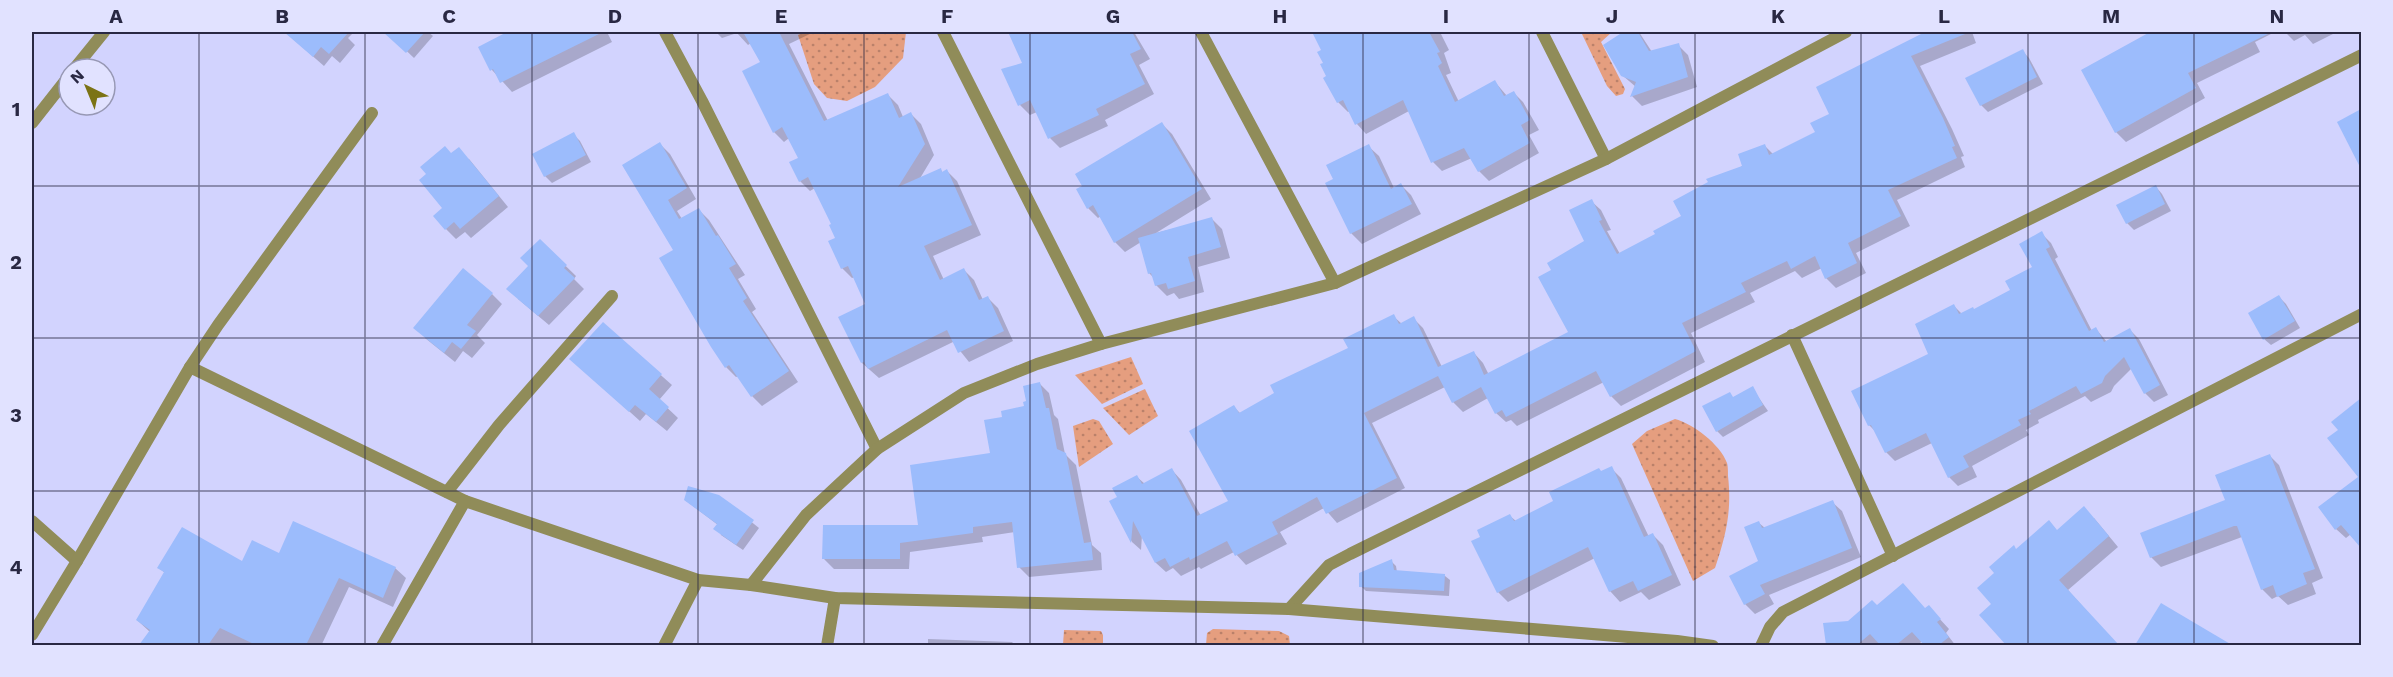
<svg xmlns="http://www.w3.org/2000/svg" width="2393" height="677" viewBox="0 0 2393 677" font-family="'Work Sans',sans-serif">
<defs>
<pattern id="grass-dots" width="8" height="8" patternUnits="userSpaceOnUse" patternTransform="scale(1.5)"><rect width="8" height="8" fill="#e59e7f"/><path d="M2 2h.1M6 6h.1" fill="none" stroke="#ba816a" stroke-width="1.8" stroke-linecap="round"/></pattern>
</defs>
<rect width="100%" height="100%" fill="#d2d3fe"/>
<g fill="url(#grass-dots)">
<polygon points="805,32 906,32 903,58 875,87 847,101 827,98 814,84 798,35"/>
<polygon points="1581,32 1612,32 1601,42 1625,89 1623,94 1616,96 1607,86"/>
<polygon points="1131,357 1143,384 1102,404 1075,375"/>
<polygon points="1145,389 1158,416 1129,435 1103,408"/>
<polygon points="1093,419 1099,421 1113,444 1079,467 1073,426"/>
<path d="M1675,419C1693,424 1720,444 1727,463C1728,466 1728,472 1728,476C1732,511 1726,535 1715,568L1693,581L1632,444L1647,431Z"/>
<polygon points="1213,629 1279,631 1289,636 1290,645 1206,645 1207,633"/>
<polygon points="1064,630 1101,631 1103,635 1103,645 1063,645"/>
</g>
<g fill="#0003">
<polygon points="285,32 354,32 348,38 355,45 340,63 332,56 324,66"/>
<polygon points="401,32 428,32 433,36 414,58 394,39"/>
<polygon points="511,32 607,32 612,42 512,92 492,70 480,48"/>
<polygon points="716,32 814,32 789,44 828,121 888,95 898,105 903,117 911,114 921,124 934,155 919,180 941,170 943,173 947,171 957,181 981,235 933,256 944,280 964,270 974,280 983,300 988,298 998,308 1013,341 969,362 953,342 879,378 862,363 867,305 855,277 852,278 842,268 833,225 815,188 810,191 800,181 800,159 789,138 784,142 774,132 762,63 751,43 748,45 737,33 722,38"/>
<polygon points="1010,32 1134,32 1150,59 1139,65 1154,94 1105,120 1108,126 1060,148 1050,138 1037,112 1030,115 1020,105 1024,64"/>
<polygon points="1313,32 1440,32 1449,50 1444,53 1451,73 1446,75 1459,102 1495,82 1507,96 1514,93 1523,102 1539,130 1529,135 1539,153 1489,181 1479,171 1472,158 1442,171 1433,162 1409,111 1366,134 1357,124 1350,111 1348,112 1338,102 1328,76 1323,51"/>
<polygon points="1626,32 1639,32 1652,52 1678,45 1688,55 1697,87 1642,106 1632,96 1636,87 1622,75 1605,46"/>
<polygon points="1928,32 1972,32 1976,43 1920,66 1952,129 1964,156 1961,157 1965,167 1897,200 1910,226 1856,253 1866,273 1836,288 1826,278 1822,268 1802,278 1795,271 1750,293 1755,302 1691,333 1705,362 1621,406 1611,396 1604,382 1517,426 1511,420 1506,422 1496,413 1488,398 1463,412 1453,402 1445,387 1372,423 1405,488 1337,523 1324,508 1280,532 1287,544 1246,565 1234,552 1201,569 1199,567 1181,576 1173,568 1166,572 1156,563 1142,535 1141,550 1132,542 1111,502 1119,498 1137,477 1145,484 1172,470 1181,480 1201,516 1230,502 1234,407 1241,414 1350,349 1393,316 1402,324 1413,318 1423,328 1442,367 1474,353 1483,363 1489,375 1570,333 1553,270 1586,242 1591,201 1601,210 1611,230 1607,231 1620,254 1657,235 1683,217 1765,146 1774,155 1817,133 1831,114 1818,87"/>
<polygon points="2153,32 2275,32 2255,42 2260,52 2197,83 2205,98 2126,142 2116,132 2083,71"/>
<polygon points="2285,32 2337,32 2313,44 2305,35 2294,41"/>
<polygon points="2022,51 2029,58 2043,84 1988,112 1981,105"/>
<polygon points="2362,110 2362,165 2339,122"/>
<polygon points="1162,124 1172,134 1211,199 1156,233 1212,219 1222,229 1230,258 1198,267 1204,292 1179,299 1174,293 1167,296 1156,285 1155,279 1149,273 1141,242 1125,252 1115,242 1101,216 1098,218 1088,208"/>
<polygon points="573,134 580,141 591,162 552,183 545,176"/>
<polygon points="660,144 670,154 696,199 677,211 682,219 699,210 709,220 745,275 738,279 756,309 752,312 798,382 762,406 752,396 739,376 736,377 726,367 675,250"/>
<polygon points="1368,146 1379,156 1394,188 1401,185 1411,195 1421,214 1362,244 1351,233 1335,180"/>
<polygon points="452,155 469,159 508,207 471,238 465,232 456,239 446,229 444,208"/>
<polygon points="2156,187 2162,194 2171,211 2134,230 2127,223"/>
<polygon points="2041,233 2051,243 2058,257 2055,259 2092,331 2096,329 2107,342 2130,330 2139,339 2168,395 2154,402 2145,393 2132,368 2114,386 2111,392 2091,402 2085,396 2038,420 2039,423 2026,430 2029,435 1972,466 1977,477 1958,486 1949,477 1932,443 1895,461 1886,452 1877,433 1869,425 1930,355 1954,306 1962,314 1975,311 2012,291 2034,268"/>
<polygon points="540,241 576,276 574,279 584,289 549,325 518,299"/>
<polygon points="492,294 502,304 477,335 485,343 472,358 463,351 455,362 425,338"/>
<polygon points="2279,297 2286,304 2300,328 2271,345 2264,339"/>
<polygon points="603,324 672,385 659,400 678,418 667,431 646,414 640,421 582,369"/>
<polygon points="1040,384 1049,393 1054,415 1058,419 1065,454 1076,465 1092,545 1101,553 1102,570 1029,577 1019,567 1015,532 982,537 983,542 910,552 909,569 834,569 824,559 920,526 991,454 1004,418 1025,407"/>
<polygon points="1752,388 1768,411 1723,437 1717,431 1734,398"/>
<polygon points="2362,400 2362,546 2351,534 2346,538 2336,529 2360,478 2340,430 2333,422"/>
<polygon points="2270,456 2279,465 2323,578 2312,583 2316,594 2288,605 2278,596 2272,599 2262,589 2242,537 2161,567 2151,557 2227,501"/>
<polygon points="1611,468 1621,478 1649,537 1653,535 1663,545 1681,585 1649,600 1641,592 1620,602 1610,591 1595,558 1508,602 1498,592 1510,516 1516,521 1555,502"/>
<polygon points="719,496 759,528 743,550 721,535 718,525 685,500"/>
<polygon points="1832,502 1842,511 1861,557 1769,595 1774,604 1755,614 1745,604 1760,561 1759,523 1765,528"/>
<polygon points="2094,518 2118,547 2068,590 2118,646 2008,646 1981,615 1993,604 2017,550 2058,531"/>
<polygon points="279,555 395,568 406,578 393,607 349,587 321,646 141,646 150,632 137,620 165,573 159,568 243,563"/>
<polygon points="1391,561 1396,566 1397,572 1445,576 1450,580 1449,596 1366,591 1361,586"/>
<polygon points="2162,605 2225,643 2227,646 2137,646"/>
<polygon points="1877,607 1926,610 1938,617 1949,629 1946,633 1956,646 1926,646 1922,641 1917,646 1882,646 1880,644 1878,646 1828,646 1825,625 1849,622"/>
<polygon points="928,639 1012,642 1016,646 928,646"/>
</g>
<g fill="#9cbcfc">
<polygon points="284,32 349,32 329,54 321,47 313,57"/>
<polygon points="383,32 425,32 406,53"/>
<polygon points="507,32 603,32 500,83 493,69 490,71 478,47"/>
<polygon points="743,32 779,32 824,121 888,93 899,118 911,112 925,144 898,187 941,168 942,172 947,169 972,225 924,246 940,280 964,268 979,300 988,296 1004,331 958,353 947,330 868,369 864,362 861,363 838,317 865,304 848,266 841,269 828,241 835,238 829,225 831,224 808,177 799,182 789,162 798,158 782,127 773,133 742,71 760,62"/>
<polygon points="1008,32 1132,32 1141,49 1130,54 1145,84 1096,109 1099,115 1048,139 1030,100 1018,106 1001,69 1022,63"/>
<polygon points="1312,32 1429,32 1440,52 1437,53 1442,63 1438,66 1455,102 1495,80 1504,96 1514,91 1530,120 1521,125 1530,143 1478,172 1464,148 1431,163 1403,100 1355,125 1343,100 1337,103 1323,78 1326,76 1320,64 1323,63 1317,52 1321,50"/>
<polygon points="1623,32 1638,32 1649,51 1679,43 1688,77 1630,97 1636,82 1621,76 1603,45"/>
<polygon points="1925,32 1970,32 1911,56 1943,118 1955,146 1952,147 1957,158 1888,190 1901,216 1848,243 1857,263 1825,279 1815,256 1791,269 1787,261 1741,283 1746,292 1682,323 1696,351 1610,397 1596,371 1506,417 1502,410 1495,414 1481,387 1452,403 1438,376 1364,413 1397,478 1326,514 1317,497 1272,522 1278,534 1235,556 1227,541 1190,560 1189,557 1170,567 1165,558 1155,563 1133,521 1131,543 1109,501 1117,497 1112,488 1137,475 1142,484 1172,468 1197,516 1228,501 1189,431 1234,405 1239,413 1274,393 1270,385 1348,348 1343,339 1394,314 1399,324 1414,316 1438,367 1474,351 1484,375 1568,332 1538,277 1551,270 1547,263 1584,241 1569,210 1592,199 1602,220 1599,221 1617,254 1655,234 1653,231 1681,216 1673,201 1708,182 1706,179 1742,166 1738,154 1765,144 1769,155 1815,132 1810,123 1829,114 1816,87"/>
<polygon points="2150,32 2272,32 2188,73 2196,88 2115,133 2081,70"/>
<polygon points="2023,49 2037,77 1980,106 1965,78"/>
<polygon points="2361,109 2361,169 2337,122"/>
<polygon points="1162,122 1202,189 1114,243 1093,205 1087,209 1076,189 1082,186 1075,174"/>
<polygon points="574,132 586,155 544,177 532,154"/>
<polygon points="660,142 687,188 668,200 679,219 699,208 716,236 718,235 736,264 729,268 747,298 743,301 789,371 751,397 729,365 725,368 711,347 659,258 673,250 622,165"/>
<polygon points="1369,144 1391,189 1401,183 1412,204 1350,234 1325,183 1333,179 1326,165"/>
<polygon points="445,146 451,153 459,147 499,196 460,229 454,222 445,230 433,216 442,208 419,180 426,174 420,167"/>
<polygon points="2156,185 2165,204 2126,224 2116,205"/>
<polygon points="1212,217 1221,247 1188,257 1195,281 1168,289 1166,283 1155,286 1151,273 1148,274 1138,238"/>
<polygon points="2042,231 2050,247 2046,249 2089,331 2096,327 2104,342 2130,328 2160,385 2144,394 2124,357 2105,376 2102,383 2081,394 2076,386 2029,411 2031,414 2018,420 2021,425 1963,456 1969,467 1948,478 1926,433 1885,453 1871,425 1868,426 1851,391 1928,354 1915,324 1954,304 1959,314 1973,307 1974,309 2010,290 2005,281 2032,267 2019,244"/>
<polygon points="540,239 567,265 564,268 575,278 538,316 506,289 528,266 520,258"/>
<polygon points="463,268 493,293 467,325 476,331 461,349 452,342 444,353 413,328"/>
<polygon points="2279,295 2295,321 2263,340 2248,313"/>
<polygon points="603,322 662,374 649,389 669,407 656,422 635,405 629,412 569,359"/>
<polygon points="1040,382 1046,408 1049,408 1057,449 1066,453 1084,543 1091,542 1093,560 1017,568 1012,522 973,527 973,533 900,543 900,559 822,559 823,525 918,525 910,465 990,453 984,420 1002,417 1001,411 1024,406 1023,402 1026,401 1023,386"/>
<polygon points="1753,386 1763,405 1716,432 1702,406 1730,392 1733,397"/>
<polygon points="2361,398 2361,548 2341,525 2335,530 2318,507 2358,477 2327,438 2338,430 2331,422"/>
<polygon points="2270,454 2315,569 2303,573 2307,584 2277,597 2273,585 2261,590 2237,526 2234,526 2150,558 2140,533 2225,500 2215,475"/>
<polygon points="1612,466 1644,537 1653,533 1672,575 1638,591 1633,581 1609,592 1588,547 1497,593 1471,541 1480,537 1477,530 1510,514 1514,521 1553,501 1549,492 1599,468 1601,471"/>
<polygon points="688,486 719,495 754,520 736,545 713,529 717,524 684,500"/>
<polygon points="1833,500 1852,548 1760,585 1765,594 1744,605 1729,576 1758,561 1744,527 1759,521 1762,528"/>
<polygon points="2084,506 2109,536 2059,580 2119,645 2006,645 1979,615 1991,604 1977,588 1994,573 1989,567 2014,545 2016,549 2049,520 2057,530"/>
<polygon points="293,521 396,567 383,598 339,578 306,645 256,645 220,628 208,645 139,645 150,630 136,620 164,572 157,568 182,527 242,561 252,540 279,553"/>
<polygon points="1392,559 1394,570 1445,574 1444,591 1359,587 1359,573"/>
<polygon points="1903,583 1925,608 1929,605 1941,619 1937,622 1949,637 1939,645 1924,645 1912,632 1896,645 1880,645 1870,634 1857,645 1826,645 1823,623 1848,621 1872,600 1877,605"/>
<polygon points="2161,603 2232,645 2135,645"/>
</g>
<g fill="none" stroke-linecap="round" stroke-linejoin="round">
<g stroke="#908c59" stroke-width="12">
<polyline points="665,32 702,101 877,449"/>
<polyline points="943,32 1101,344"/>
<polyline points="1201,32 1335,283"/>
<polyline points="1542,32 1606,159"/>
<polyline points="74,69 104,32"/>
<polyline points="32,123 69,76"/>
<polyline points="1792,335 1893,556"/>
<polyline points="190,367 218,325 372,113"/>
<polyline points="447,492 499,425 612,296"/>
<polyline points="32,521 77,561"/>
<polyline points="751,585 806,515 877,449 964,393 1037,364 1101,344 1335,283 1606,159 1846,32"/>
<polyline points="1289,609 1329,565 1350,554 2362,55"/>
<polyline points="32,635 77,561 190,367 465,501 698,580 751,585 835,598 1289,609 1677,641 1713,646"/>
<polyline points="382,646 465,501"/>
<polyline points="664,646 698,580"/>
<polyline points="827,646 835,598"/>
<polyline points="1761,646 1770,627 1783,612 2362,314"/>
</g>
</g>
<path fill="none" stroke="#292843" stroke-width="1.5" stroke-opacity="0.55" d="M199,32V646M365,32V646M532,32V646M698,32V646M864,32V646M1030,32V646M1196,32V646M1363,32V646M1529,32V646M1695,32V646M1861,32V646M2028,32V646M2194,32V646M32,186H2362M32,338H2362M32,491H2362"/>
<rect width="2393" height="677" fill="none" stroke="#e1e2ff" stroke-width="66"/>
<g transform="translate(87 87) rotate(317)"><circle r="28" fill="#e1e2ff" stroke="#9798b4" stroke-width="1.5"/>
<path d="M0-4.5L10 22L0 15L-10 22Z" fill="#7b7315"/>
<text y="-9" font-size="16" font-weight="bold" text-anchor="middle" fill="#292843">N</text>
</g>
<rect x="33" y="33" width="2327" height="611" fill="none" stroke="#292843" stroke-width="2"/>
<g font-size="20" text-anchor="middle" font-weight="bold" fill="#292843">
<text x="116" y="23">A</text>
<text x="282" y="23">B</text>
<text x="449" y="23">C</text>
<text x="615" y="23">D</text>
<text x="781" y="23">E</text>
<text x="947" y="23">F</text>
<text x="1113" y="23">G</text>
<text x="1280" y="23">H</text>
<text x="1446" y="23">I</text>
<text x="1612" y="23">J</text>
<text x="1778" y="23">K</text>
<text x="1944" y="23">L</text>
<text x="2111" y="23">M</text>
<text x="2277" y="23">N</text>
<text x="16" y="116">1</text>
<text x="16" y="269">2</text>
<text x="16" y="422">3</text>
<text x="16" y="574">4</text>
</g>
</svg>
